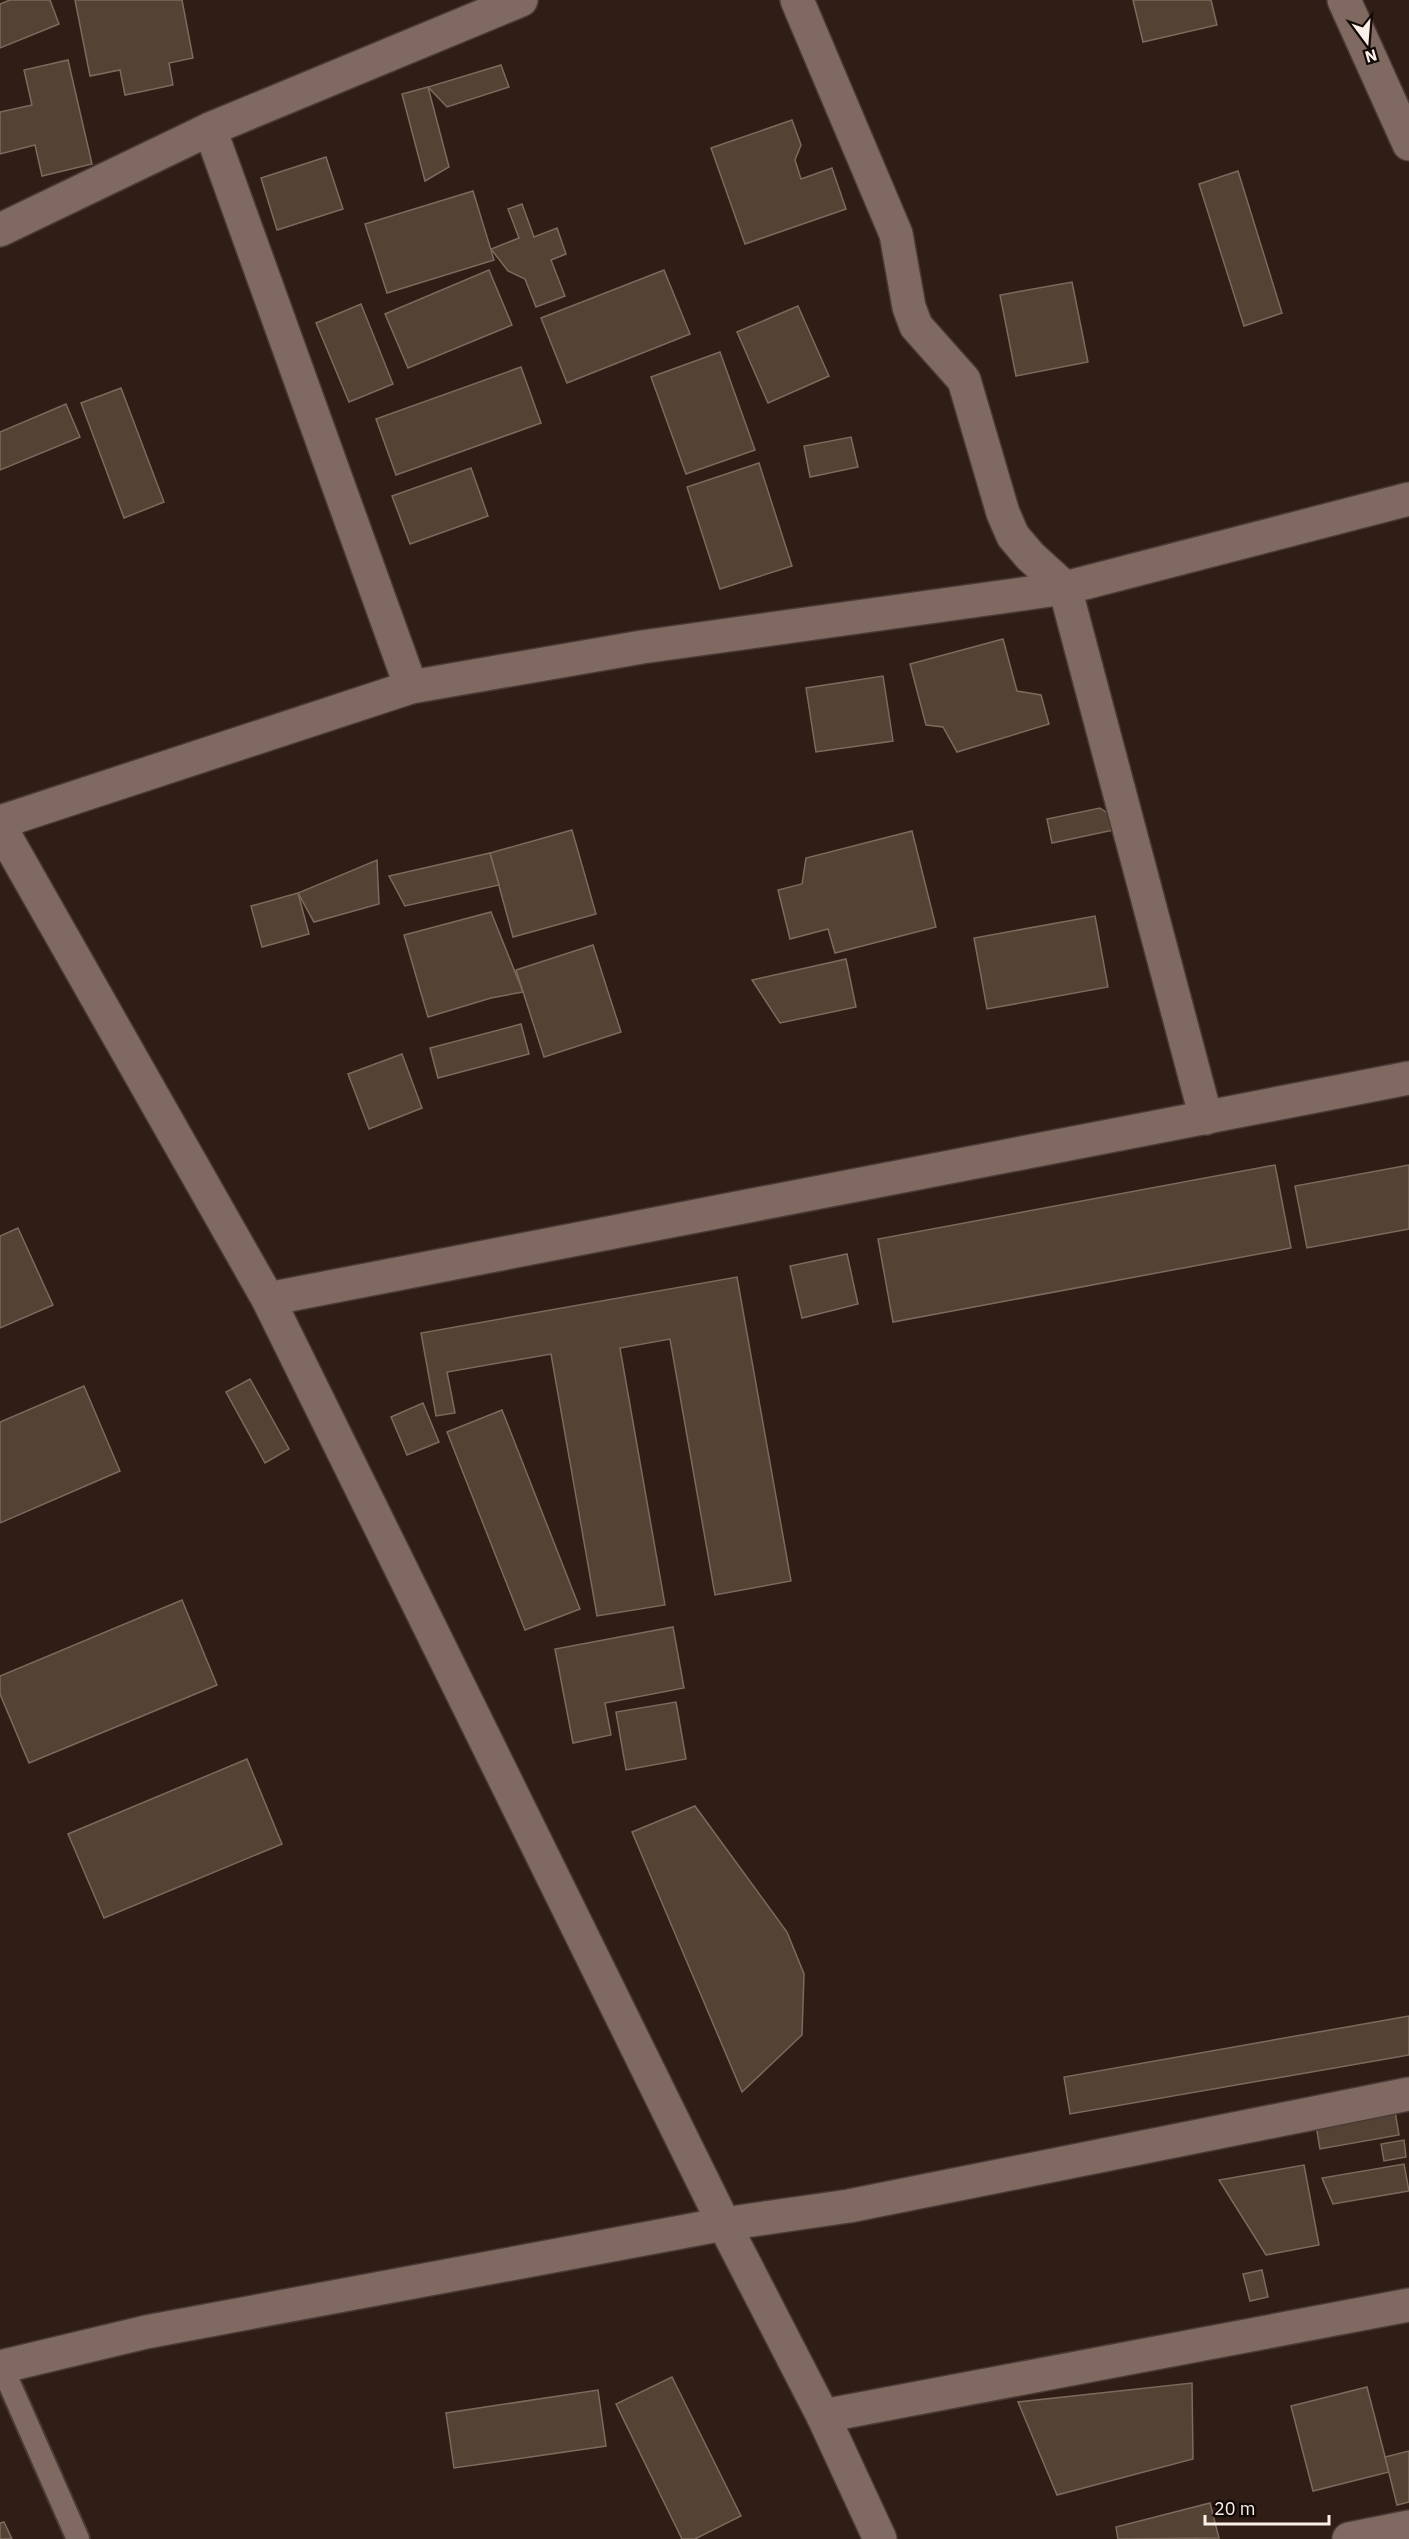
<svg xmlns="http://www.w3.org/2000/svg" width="1409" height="2539" viewBox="0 0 1409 2539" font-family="'IBM Plex Sans',sans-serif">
<rect width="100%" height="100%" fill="#301d16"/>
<g fill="#544335" stroke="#7d6a5c" stroke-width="1.5">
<polygon points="10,0 50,0 59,24 0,48 0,4"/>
<polygon points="75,0 182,0 193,58 169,63 173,85 125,95 120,70 90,76"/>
<polygon points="1133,0 1211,0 1217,25 1143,42"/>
<polygon points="68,60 92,164 42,176 35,145 0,154 0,112 32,105 24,70"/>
<polygon points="501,65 509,87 447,107 428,87"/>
<polygon points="428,87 449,167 425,181 402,94"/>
<polygon points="792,120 801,145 795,160 801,179 832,168 846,209 745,244 711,148"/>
<polygon points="326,157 343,209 277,230 261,178"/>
<polygon points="1238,171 1282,313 1244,326 1199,184"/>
<polygon points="473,191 494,260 387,293 365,224"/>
<polygon points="522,204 534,237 557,228 566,254 551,260 565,296 536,307 525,279 508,271 491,249 519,238 508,209"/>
<polygon points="489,270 512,325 408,368 385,314"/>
<polygon points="664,270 690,334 567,383 541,318"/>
<polygon points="1072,282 1088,362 1016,376 1000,295"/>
<polygon points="361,304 393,384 349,402 316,323"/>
<polygon points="798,306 829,376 768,403 737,332"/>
<polygon points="720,352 755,450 686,474 651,377"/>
<polygon points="521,367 541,423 396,475 376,419"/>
<polygon points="121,388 164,502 124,518 81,403"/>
<polygon points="66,404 80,437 0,470 0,432"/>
<polygon points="851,437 858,467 810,477 804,446"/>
<polygon points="759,463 792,566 720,589 687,487"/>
<polygon points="471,468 488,516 410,544 392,496"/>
<polygon points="1003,639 1017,691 1041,695 1049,724 957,752 943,727 926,725 910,664"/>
<polygon points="883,676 893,741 816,752 806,688"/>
<polygon points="1100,808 1128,827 1052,843 1047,819"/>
<polygon points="572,830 596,914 513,937 490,853"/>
<polygon points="912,831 936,927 835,953 828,929 790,939 778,890 802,884 806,858"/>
<polygon points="490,853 499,885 405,906 389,876"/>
<polygon points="377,860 379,904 314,922 298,893"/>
<polygon points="298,893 309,934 262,947 251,906"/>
<polygon points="491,912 523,992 491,998 428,1017 404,935"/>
<polygon points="1095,916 1108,987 987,1009 974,938"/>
<polygon points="593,945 621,1032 544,1057 516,970"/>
<polygon points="846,959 856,1007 780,1023 752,980"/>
<polygon points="521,1024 529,1054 438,1078 430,1048"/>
<polygon points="402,1054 422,1108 369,1129 348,1074"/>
<polygon points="1275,1165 1291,1248 893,1322 878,1239"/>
<polygon points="1409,1165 1409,1229 1307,1248 1295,1186"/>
<polygon points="18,1228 53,1305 0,1328 0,1236"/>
<polygon points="847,1254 858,1304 802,1318 790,1266"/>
<polygon points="737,1277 791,1581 715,1595 670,1339 620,1348 665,1605 597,1616 551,1354 447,1372 455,1413 436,1416 421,1333"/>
<polygon points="250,1379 289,1449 265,1463 226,1392"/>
<polygon points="84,1386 120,1471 0,1523 0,1422"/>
<polygon points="423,1403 439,1442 407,1455 391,1417"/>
<polygon points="502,1410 580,1609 525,1630 447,1432"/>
<polygon points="182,1600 217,1685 29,1763 0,1694 0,1676"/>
<polygon points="673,1627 684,1688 605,1703 611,1735 573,1743 555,1649"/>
<polygon points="676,1702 686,1759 626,1770 616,1712"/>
<polygon points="247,1759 282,1844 104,1918 68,1834"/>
<polygon points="695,1806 787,1932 804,1974 802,2035 742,2092 632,1832"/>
<polygon points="1409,2016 1409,2055 1070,2114 1064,2077"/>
<polygon points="1395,2111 1399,2135 1320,2149 1316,2125"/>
<polygon points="1404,2140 1406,2157 1384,2161 1381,2144"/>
<polygon points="1404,2164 1409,2191 1333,2204 1322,2178"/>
<polygon points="1304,2165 1319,2245 1266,2255 1219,2180"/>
<polygon points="1262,2270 1268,2297 1250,2301 1243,2274"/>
<polygon points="672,2377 741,2516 695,2539 682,2539 616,2404"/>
<polygon points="1192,2383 1193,2459 1057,2495 1018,2402"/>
<polygon points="1367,2387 1389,2472 1313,2491 1291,2406"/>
<polygon points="598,2390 606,2446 454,2468 446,2413"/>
<polygon points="1409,2451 1409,2502 1397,2505 1385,2457"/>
<polygon points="1210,2503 1219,2538 1118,2539 1116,2527"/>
<polygon points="4,2522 12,2539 0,2539 0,2523"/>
</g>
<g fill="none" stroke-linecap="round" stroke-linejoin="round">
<defs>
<polyline id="service" points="2,2367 78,2539"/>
<g id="minor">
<polyline points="797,0 896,234 909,307 916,326 964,380 1003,513 1013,536 1030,556 1065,588 1206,1118"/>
<polyline points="1344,0 1409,144"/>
<polyline points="210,129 411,687"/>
<polyline points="0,230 210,129 521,0"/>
<polyline points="0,822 411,687 642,647 1065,588 1409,499"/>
<polyline points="0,827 268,1299 724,2224 823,2416 880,2539"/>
<polyline points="268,1299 1409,1078"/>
<polyline points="0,2367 146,2332 724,2224 849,2206 1409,2094"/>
<polyline points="823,2416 1409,2305"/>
<polyline points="1349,2539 1409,2527"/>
</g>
</defs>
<use href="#service" stroke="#493a36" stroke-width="26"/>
<use href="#minor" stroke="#493a36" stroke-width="36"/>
<use href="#service" stroke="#806960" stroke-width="22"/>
<use href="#minor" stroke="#806960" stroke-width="33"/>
</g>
<g transform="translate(1367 42) rotate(164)" stroke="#120a07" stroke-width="4.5" paint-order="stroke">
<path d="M0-4.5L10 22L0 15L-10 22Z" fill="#fcefea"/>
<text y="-9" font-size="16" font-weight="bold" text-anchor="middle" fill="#fcefea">N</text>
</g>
<path d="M1205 2515v9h124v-9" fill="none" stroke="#fcefea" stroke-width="3"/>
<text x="1214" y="2515" font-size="18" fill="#fcefea" stroke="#120a07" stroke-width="4.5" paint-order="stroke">20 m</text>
</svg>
